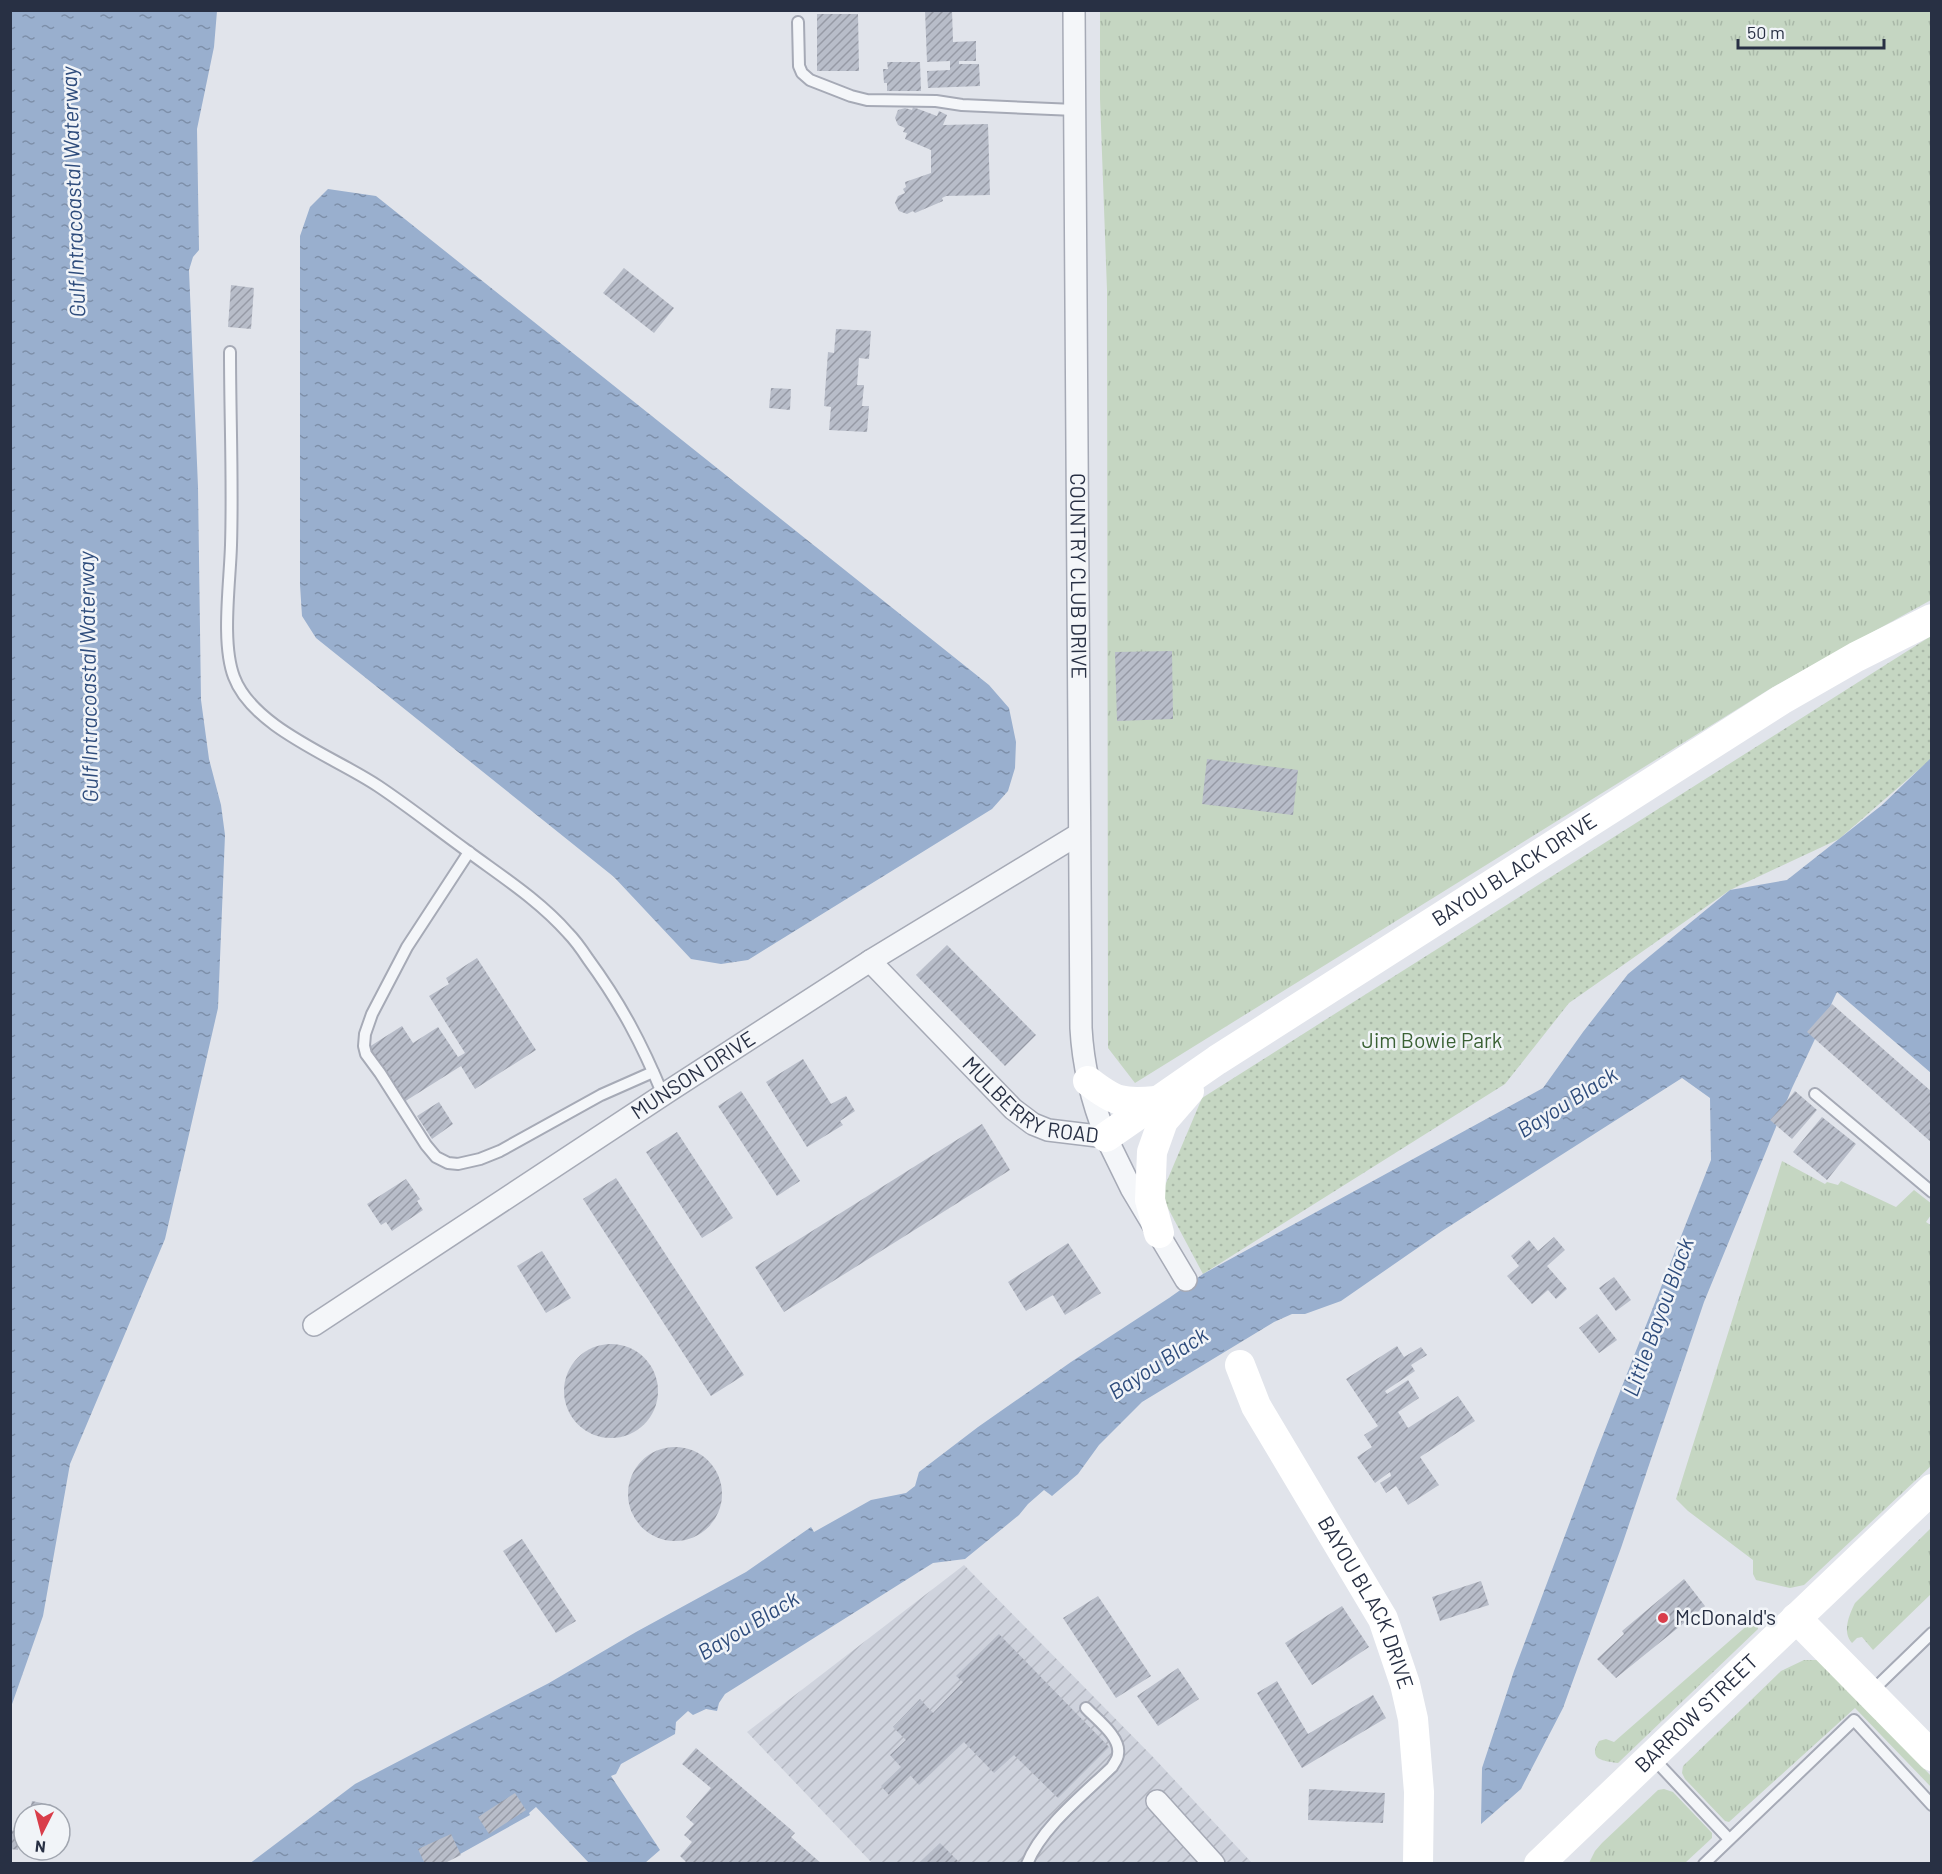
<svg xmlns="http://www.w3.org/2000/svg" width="1942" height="1874" viewBox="0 0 1942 1874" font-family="Barlow,sans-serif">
<defs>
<pattern id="industrial-furrows" width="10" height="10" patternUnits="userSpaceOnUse" patternTransform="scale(1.5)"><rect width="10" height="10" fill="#cfd3dd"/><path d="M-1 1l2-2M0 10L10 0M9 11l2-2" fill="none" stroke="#b2b5bf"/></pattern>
<pattern id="grass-tufts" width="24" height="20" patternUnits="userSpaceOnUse" patternTransform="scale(1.5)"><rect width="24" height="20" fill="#c5d6c2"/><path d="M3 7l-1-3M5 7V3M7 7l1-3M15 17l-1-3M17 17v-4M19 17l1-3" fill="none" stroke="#a9b8a8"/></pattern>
<pattern id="park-dots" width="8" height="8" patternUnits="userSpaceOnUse" patternTransform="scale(1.5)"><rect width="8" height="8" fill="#c5d6c2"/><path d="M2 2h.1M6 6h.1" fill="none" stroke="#a9b8a8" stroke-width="1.8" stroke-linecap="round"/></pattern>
<pattern id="water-ripples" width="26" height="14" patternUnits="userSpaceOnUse" patternTransform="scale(1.5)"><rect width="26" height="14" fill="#99afce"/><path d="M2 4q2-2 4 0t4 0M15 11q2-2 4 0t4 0" fill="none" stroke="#7d8fa9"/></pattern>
<pattern id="building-hatch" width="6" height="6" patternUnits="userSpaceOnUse" patternTransform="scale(1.5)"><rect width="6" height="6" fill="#b8bdc9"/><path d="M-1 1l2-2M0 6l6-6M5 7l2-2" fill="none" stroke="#969aa5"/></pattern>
</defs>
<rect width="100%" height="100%" fill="#e1e4eb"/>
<polygon fill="url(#industrial-furrows)" points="964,1565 1153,1757 1252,1863 872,1863 747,1732"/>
<g fill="url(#grass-tufts)">
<polygon points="1100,11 1932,11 1931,600 1773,687 1135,1083 1108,1048 1107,290 1100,99"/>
<polygon points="1782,1161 1825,1184 1827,1182 1838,1185 1841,1181 1896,1207 1914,1190 1932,1204 1931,1215 1926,1222 1932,1226 1931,1466 1804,1585 1790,1588 1756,1580 1753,1574 1753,1560 1688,1511 1676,1499"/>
<path d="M1931,1528V1594L1873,1650L1862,1637L1857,1638L1852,1643C1842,1632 1849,1615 1855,1603Z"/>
<path d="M1743,1612C1753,1612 1759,1620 1758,1629L1618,1763C1604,1761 1587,1760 1599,1741L1606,1739L1614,1742L1750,1623L1749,1619L1739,1618V1615Z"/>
<polygon points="1804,1660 1819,1660 1825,1663 1931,1776 1931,1787 1855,1708 1729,1822 1725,1821 1685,1779 1682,1773 1683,1766 1781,1671"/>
<polygon points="1664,1789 1673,1792 1712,1833 1712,1838 1685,1863 1589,1863 1595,1851 1602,1843 1658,1790"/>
</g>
<polygon fill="url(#park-dots)" points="1931,636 1931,759 1839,839 1730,890 1569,1003 1505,1084 1203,1274 1161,1195 1202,1098"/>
<g fill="url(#water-ripples)">
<polygon points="11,10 217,11 214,47 197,129 199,250 193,257 189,270 198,487 201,700 209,759 221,805 225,835 218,1008 165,1239 70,1464 43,1616 11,1707"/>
<polygon points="328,189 376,196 989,685 1009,708 1016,742 1015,768 1008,791 992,809 748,960 721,964 691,959 614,877 316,638 302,616 300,585 300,236 310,207"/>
<polygon points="1931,758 1931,1073 1837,992 1792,1088 1704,1302 1621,1548 1563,1708 1521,1789 1481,1824 1482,1768 1514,1671 1597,1450 1711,1160 1710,1098 1682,1078 1442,1231 1341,1301 1305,1314 1292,1314 1274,1322 1142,1402 1099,1445 1078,1474 1052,1496 1044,1490 1028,1504 1019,1515 965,1559 933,1563 725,1694 719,1703 717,1711 706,1709 693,1715 688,1711 676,1722 675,1734 621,1764 616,1774 611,1776 660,1850 645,1863 589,1863 536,1807 529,1813 530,1815 444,1863 249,1864 355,1784 549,1683 636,1632 746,1572 811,1527 814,1532 871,1500 906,1493 915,1486 919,1472 978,1427 1071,1362 1169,1298 1203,1274 1543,1088 1583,1032 1628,974 1730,890 1787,880 1882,805"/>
</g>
<g fill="url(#building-hatch)">
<polygon points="925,10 952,10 953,42 976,41 976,61 959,61 959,64 979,64 980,86 928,88 927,71 950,70 950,61 927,62"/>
<polygon points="817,14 858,14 859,71 817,71"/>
<polygon points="887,62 920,62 921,91 887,91 887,83 884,83 883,69 888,69"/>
<polygon points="913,107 937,116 939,111 947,115 943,125 988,124 990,195 946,196 942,198 943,201 915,213 913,211 907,214 899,211 895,203 898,196 905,193 903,189 906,187 905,182 931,173 931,150 905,139 907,133 903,132 905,128 898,125 895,118 898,110 905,108 912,110"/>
<polygon points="624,268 674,308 654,333 603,293"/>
<polygon points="231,285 254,288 251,329 228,327"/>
<polygon points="836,329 871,331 869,359 859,358 857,385 864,385 862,406 869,406 867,432 829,430 831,407 824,406 828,352 834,353"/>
<polygon points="771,388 791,389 790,410 769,408"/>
<polygon points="1172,651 1173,719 1117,721 1115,652"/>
<polygon points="1207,759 1298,770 1293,815 1202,804"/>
<polygon points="947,945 1036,1035 1005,1066 916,975"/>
<polygon points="477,958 536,1050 475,1089 461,1066 404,1102 369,1047 402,1026 413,1043 438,1027 458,1057 465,1053 429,996 449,984 446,978"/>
<polygon points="1832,1004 1932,1092 1932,1143 1807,1032"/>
<polygon points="803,1059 831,1104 846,1096 855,1111 840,1121 843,1125 807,1147 766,1082"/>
<polygon points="741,1091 800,1181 777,1196 718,1106"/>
<polygon points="1795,1091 1817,1110 1792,1139 1770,1120"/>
<polygon points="439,1102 453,1124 432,1139 417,1116"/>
<polygon points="1822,1117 1856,1144 1827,1180 1793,1152"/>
<polygon points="982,1124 1010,1170 784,1312 755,1267"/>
<polygon points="677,1132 733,1218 702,1238 646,1152"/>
<polygon points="616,1178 744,1375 711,1396 583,1199"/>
<polygon points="406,1179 420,1199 417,1201 423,1210 392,1231 386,1222 381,1225 367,1204"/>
<polygon points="1554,1237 1565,1250 1547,1266 1567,1289 1556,1299 1548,1290 1532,1304 1507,1276 1519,1266 1511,1256 1529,1240 1538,1251"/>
<polygon points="1068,1243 1101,1293 1065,1315 1053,1295 1026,1311 1008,1282"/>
<polygon points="542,1251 571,1298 546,1313 517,1266"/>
<polygon points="1614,1277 1631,1300 1616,1311 1599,1288"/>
<polygon points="1597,1314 1617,1340 1599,1353 1579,1328"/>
<circle cx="611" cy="1391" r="47"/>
<polygon points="1397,1346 1404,1357 1421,1347 1427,1355 1411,1365 1415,1371 1385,1391 1387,1394 1408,1380 1419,1398 1398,1412 1408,1428 1458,1396 1475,1421 1420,1457 1439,1485 1408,1505 1396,1486 1386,1493 1380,1483 1391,1476 1390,1472 1375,1483 1357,1457 1372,1447 1364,1435 1378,1426 1346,1379"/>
<circle cx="675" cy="1494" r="47"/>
<polygon points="522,1539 576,1621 556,1633 503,1551"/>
<polygon points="1684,1579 1705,1606 1616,1678 1597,1659 1624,1634 1622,1631"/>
<polygon points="1481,1581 1489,1605 1440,1621 1432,1597"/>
<polygon points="1098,1596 1151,1676 1116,1698 1063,1618"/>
<polygon points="1342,1606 1369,1647 1312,1685 1285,1643"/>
<polygon points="999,1634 1109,1747 1058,1798 1014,1755 994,1773 964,1742 919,1785 910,1775 889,1795 881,1786 901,1767 890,1755 906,1740 893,1727 920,1699 933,1713 963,1682 956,1676"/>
<polygon points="1178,1668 1199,1699 1158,1726 1137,1696"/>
<polygon points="1277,1681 1308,1734 1373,1695 1386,1718 1302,1768 1257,1693"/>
<polygon points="696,1748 795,1833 791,1837 822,1864 688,1864 680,1856 692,1842 684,1835 694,1824 686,1817 711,1788 682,1764"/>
<polygon points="1309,1789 1385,1793 1383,1823 1308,1820"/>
<polygon points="515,1793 526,1810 489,1834 478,1817"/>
<polygon points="32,1801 52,1805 50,1814 29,1814"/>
<polygon points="10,1830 21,1832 18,1850 10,1849"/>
<polygon points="451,1834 461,1855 443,1864 425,1864 418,1849"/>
<polygon points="940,1843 961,1864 918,1864"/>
</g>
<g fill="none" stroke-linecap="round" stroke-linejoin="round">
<defs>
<g id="lane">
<polyline points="798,22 799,66 802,73 810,80 851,96 867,100 936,101 962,105 1075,110"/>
<path d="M230,352C230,417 233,481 231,545C230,583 221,643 234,677C253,728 335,757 378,786C408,806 437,829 466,850C501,876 539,900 568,933C576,941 582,950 588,959C621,1004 642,1044 663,1095"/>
<polyline points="469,852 407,947 372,1014 365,1034 364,1046 366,1054 380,1073 426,1145 436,1157 448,1163 458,1164 480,1159 500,1151 601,1095 653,1072"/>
<polyline points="1815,1094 1932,1192"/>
<polyline points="1872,1691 1932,1633"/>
<polyline points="1653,1758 1729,1839"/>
<path d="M1027,1864C1041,1828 1084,1794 1112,1767C1114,1763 1118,1759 1118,1754C1121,1737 1096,1719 1086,1708"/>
<polyline points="1704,1864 1854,1720 1932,1805"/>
</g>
<g id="street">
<path id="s1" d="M1074,10L1081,1028C1083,1066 1092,1102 1106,1137"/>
<path id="s2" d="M870,961L1013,1109L1033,1124L1048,1130L1106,1137L1131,1188L1186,1280"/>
<path id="s3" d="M314,1325L672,1089L870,961L1079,834"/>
<polyline points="1157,1801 1214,1864"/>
</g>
</defs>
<use href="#lane" stroke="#a6aab6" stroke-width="14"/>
<use href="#street" stroke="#a6aab6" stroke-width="24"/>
<use href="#lane" stroke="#f4f6f9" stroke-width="10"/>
<use href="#street" stroke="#f4f6f9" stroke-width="21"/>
<g stroke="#fff" stroke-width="30">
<path d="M1088,1081C1115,1102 1122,1104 1156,1101"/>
<path id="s4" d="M1106,1137L1217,1060L1781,700L1856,657L1932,619"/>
<polyline points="1159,1233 1150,1200 1152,1152 1163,1121 1189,1091"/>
<path id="s5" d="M1240,1365L1256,1406L1383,1619L1405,1684L1413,1719L1419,1792L1418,1864"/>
<polyline points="1796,1618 1932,1756"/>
<path id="s6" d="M1539,1864L1932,1489"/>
</g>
</g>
<circle fill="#d93d4a" stroke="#f1f4f8" stroke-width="2" cx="1663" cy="1618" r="6"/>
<g text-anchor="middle" stroke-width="5" stroke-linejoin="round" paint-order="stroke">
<g font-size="21" fill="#283044" stroke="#f1f4f8">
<text dy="7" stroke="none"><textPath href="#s1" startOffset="566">COUNTRY CLUB DRIVE</textPath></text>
<text dy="7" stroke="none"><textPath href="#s4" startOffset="488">BAYOU BLACK DRIVE</textPath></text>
<text dy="7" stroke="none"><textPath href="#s3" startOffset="454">MUNSON DRIVE</textPath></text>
<text dy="7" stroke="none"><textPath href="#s2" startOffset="218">MULBERRY ROAD</textPath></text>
<text dy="7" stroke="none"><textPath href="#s5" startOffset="270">BAYOU BLACK DRIVE</textPath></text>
<text dy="7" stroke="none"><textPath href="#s6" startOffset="218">BARROW STREET</textPath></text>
</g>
<g font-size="21" fill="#3a6134" stroke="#f1f4f8">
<text x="1432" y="1048">Jim Bowie Park</text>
</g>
<g font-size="21" fill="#283044" stroke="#f1f4f8" text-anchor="start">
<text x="1675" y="1625">McDonald's</text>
</g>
<g font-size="22" font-style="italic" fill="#2e4c7c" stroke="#f1f4f8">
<text transform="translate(73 192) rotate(-92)" y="8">Gulf Intracoastal Waterway</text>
<text transform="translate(88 677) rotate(-91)" y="8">Gulf Intracoastal Waterway</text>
<text transform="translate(1567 1102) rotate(-32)" y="8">Bayou Black</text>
<text transform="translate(1658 1317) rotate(-70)" y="8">Little Bayou Black</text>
<text transform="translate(1158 1363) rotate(-33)" y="8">Bayou Black</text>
<text transform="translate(748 1625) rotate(-31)" y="8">Bayou Black</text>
</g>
</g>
<rect width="1942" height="1874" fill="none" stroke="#283044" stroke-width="24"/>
<g transform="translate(42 1832) rotate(186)"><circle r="28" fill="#f1f4f8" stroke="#a1a6b0" stroke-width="1.5"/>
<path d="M0-4.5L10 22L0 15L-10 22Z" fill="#d93d4a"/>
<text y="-9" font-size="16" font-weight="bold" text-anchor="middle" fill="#283044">N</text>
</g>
<path d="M1738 39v9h146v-9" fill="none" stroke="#283044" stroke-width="3"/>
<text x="1747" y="39" font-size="18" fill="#283044" stroke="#f1f4f8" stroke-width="4.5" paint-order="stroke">50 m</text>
</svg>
